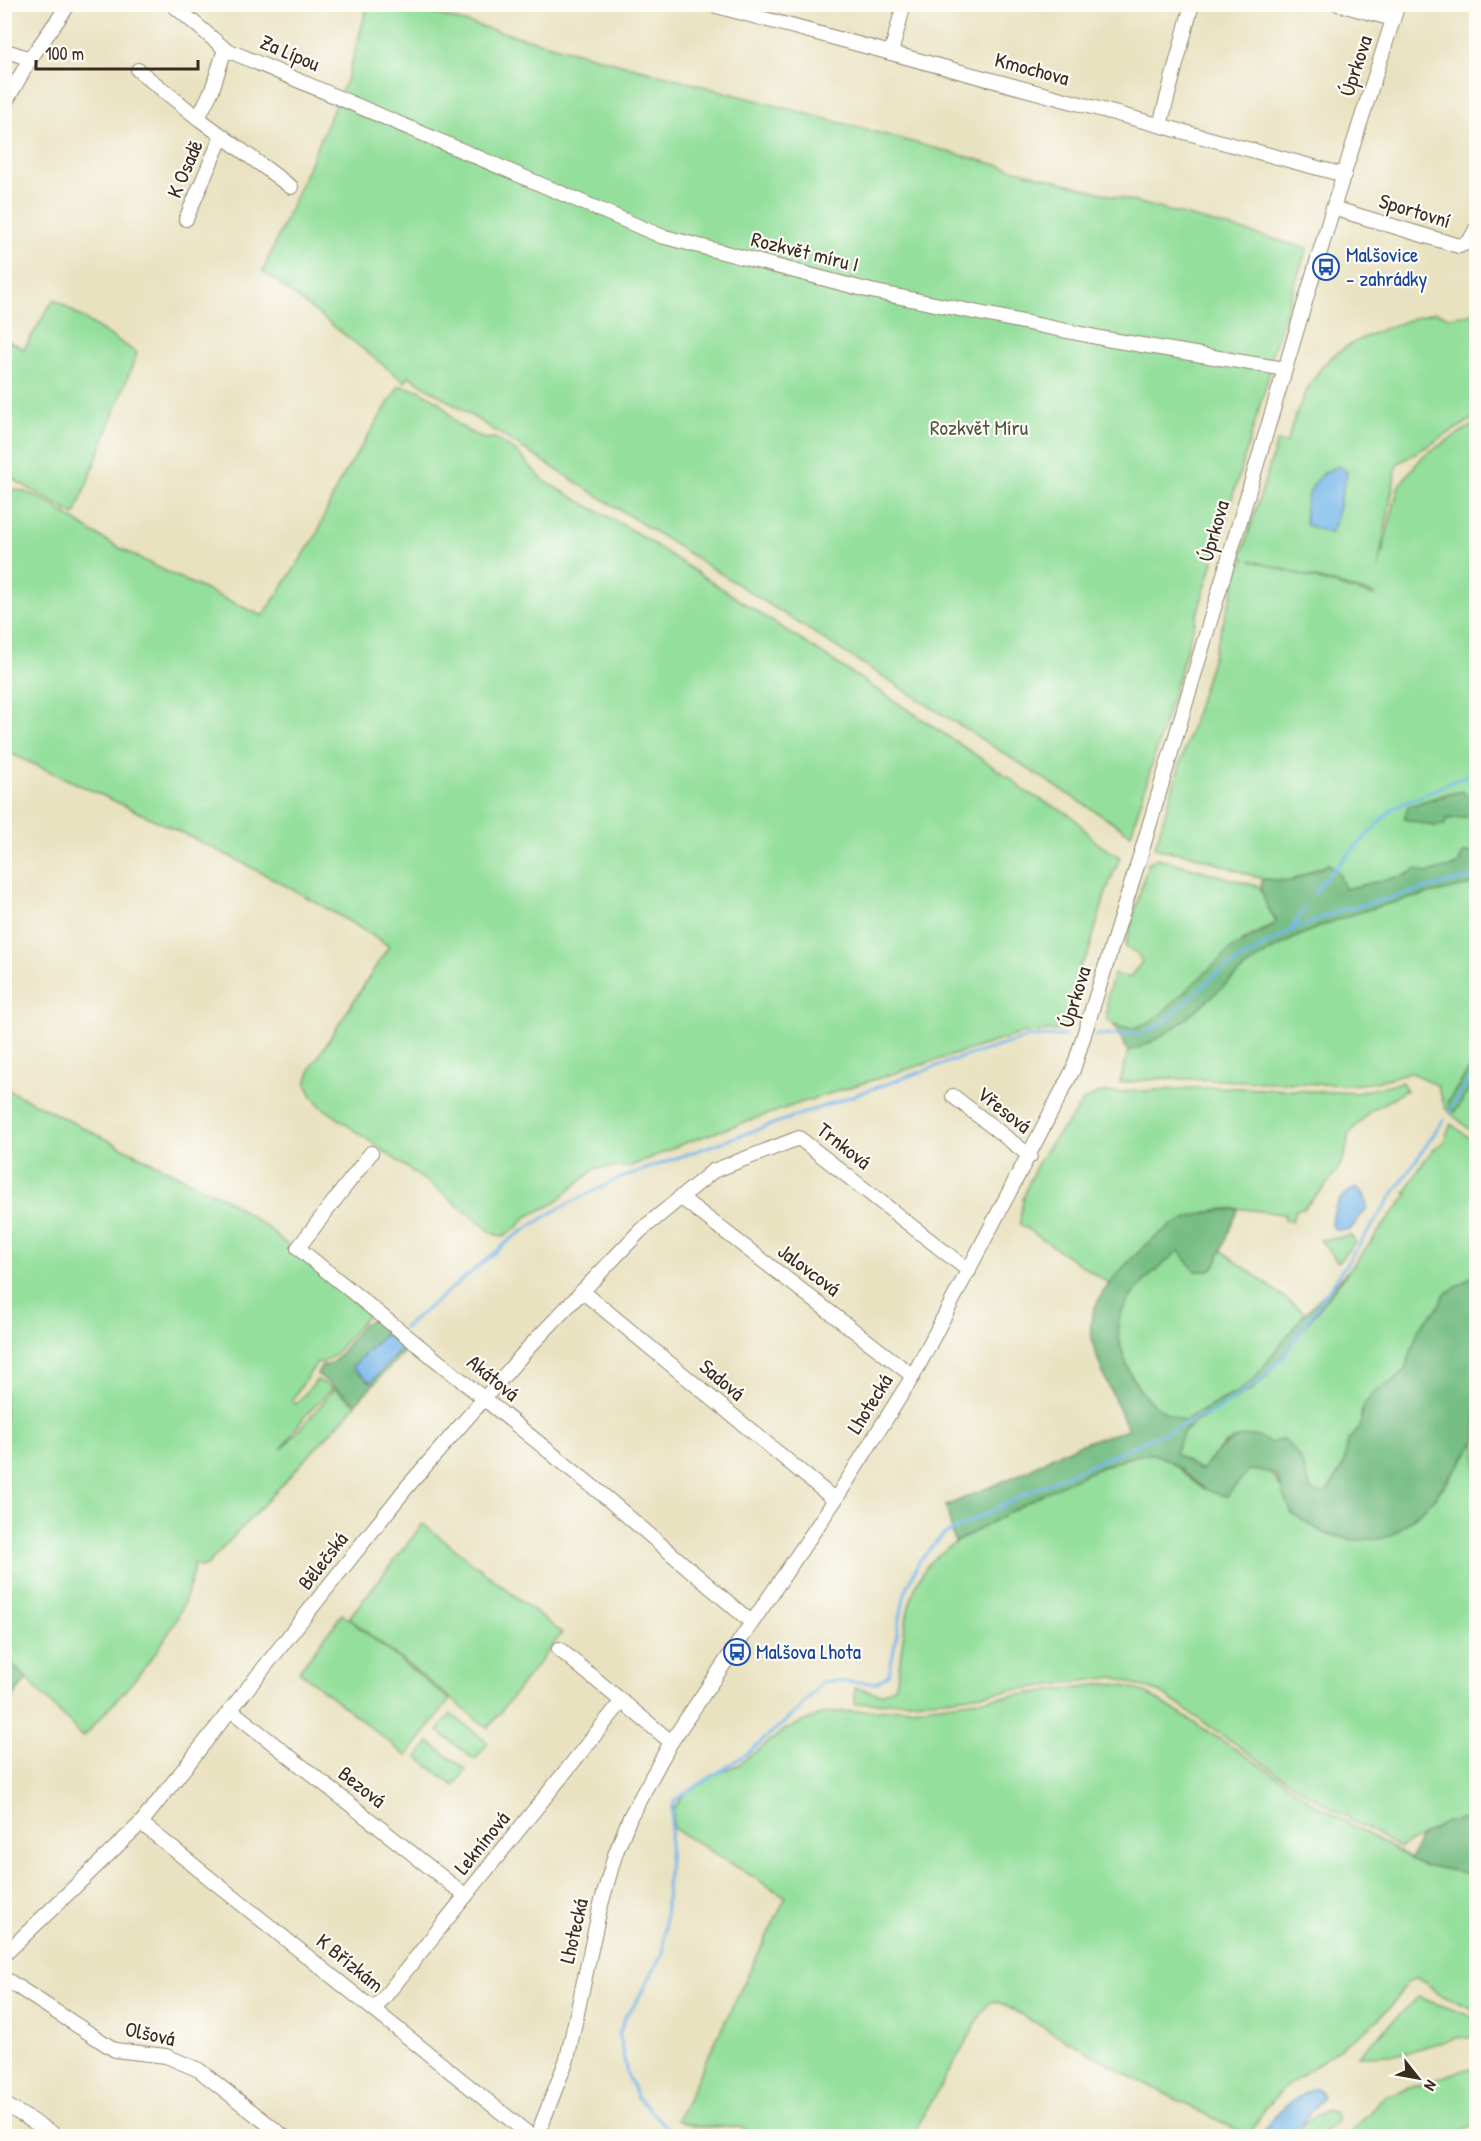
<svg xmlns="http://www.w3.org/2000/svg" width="1481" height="2141" viewBox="0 0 1481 2141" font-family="'Patrick Hand',sans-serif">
<rect width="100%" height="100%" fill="#fdfcf7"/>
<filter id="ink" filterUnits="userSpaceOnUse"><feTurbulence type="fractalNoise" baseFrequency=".0167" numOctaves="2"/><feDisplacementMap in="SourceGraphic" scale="12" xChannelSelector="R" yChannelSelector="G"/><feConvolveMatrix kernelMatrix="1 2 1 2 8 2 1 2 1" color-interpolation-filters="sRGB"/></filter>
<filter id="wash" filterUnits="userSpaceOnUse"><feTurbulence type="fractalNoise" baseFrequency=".008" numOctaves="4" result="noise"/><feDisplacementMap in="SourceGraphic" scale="24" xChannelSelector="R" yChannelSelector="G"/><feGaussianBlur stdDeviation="1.35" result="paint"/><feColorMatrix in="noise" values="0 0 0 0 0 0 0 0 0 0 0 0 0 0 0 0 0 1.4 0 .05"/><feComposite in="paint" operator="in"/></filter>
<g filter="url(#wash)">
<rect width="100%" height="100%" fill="#e9e2c1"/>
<g fill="#94df9c" stroke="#68845d" stroke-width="1.5" fill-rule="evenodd">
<polygon points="368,4 401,5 1307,248 1267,369 1270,372 1131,834 409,376 405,382 263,271 348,76"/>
<polygon points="54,299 137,353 75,515 6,475 5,476 5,339 24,349"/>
<path d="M1435,312L1449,317L1476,313V417L1397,464L1378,569L1399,485L1424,455L1476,423V857L1470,852L1464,853L1459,865L1427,873L1416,869L1406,875L1345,889L1338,872L1317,868L1291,881L1262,879L1196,856L1158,849L1155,847L1241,564L1246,559L1241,557L1277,442L1287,443C1294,416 1305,389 1322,367C1342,341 1404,321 1435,312ZM1250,560L1374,594V596ZM1448,793H1454L1473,807L1474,815L1447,819L1421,802Z"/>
<path d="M399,386L419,390L441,403L455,422L469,432L485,439L495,438L518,453L544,481L635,532L916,715L1010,778L1026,792L1072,816L1098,844L1120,857L1107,889L1088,954L1079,967L1082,978L1067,1027L1061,1030L1020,1034L806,1101L685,1143L629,1167L596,1168L553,1204L526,1217L517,1228L503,1236L494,1234L445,1195L322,1107L313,1098L306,1084L311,1068L389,946C268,869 135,810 5,751V495L12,489C47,494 71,521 100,537C151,566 210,592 263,616L316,536L338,484Z"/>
<path d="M1157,858L1260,887L1276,923L1245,939L1158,1017C1140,1028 1126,1034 1107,1020V997L1114,974L1129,978L1142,962L1137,953L1125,947L1148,863Z"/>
<path d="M1476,884V1060L1448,1101L1455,1112L1476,1080V1135L1446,1109L1437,1085L1410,1072L1376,1082L1350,1085L1164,1078L1120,1083L1128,1051C1179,1036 1215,987 1258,959C1323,916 1401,899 1476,884Z"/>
<path d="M1402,1082L1406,1090L1369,1112L1348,1135C1348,1168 1324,1187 1303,1209H1297L1291,1221L1284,1220L1285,1214C1263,1213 1237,1205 1215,1210C1171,1220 1137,1250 1111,1285L1020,1224C1021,1187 1041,1153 1065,1126C1081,1109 1075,1100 1101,1093L1216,1087L1356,1093Z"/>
<path d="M4,1088L231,1202L269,1229L368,1314L333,1356L322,1363L317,1362L292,1400L296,1404L317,1380L333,1388L304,1417L281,1450L335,1389L356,1405L207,1565L199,1567L194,1563C187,1631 127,1688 83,1737L5,1656Z"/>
<path d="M1451,1124L1472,1140L1476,1139V1274L1444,1295L1437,1309L1419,1328L1405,1370L1362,1408L1360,1428L1348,1440L1344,1464L1329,1489L1323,1494L1311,1492L1304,1469L1270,1443L1234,1439L1223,1445L1201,1471L1175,1453L1183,1433L1194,1423L1253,1389L1267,1376L1408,1194L1405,1193C1415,1178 1426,1151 1443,1143Z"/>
<polygon points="1351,1236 1355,1242 1338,1262 1320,1240"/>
<path d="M1179,1250L1195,1271H1209L1216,1264L1221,1250L1305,1313L1255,1379L1241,1390L1184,1421C1146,1405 1132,1386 1121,1347C1119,1337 1116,1326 1120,1316C1131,1289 1158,1269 1179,1250Z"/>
<path d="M1476,1441V1819L1446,1822L1400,1848L1311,1796L1161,1693L1114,1677L946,1699L855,1704V1688L881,1694L893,1688L897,1679C904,1641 904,1598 927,1566C946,1538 1119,1450 1153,1454C1172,1456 1185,1478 1201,1487C1208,1492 1218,1493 1226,1496L1249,1470C1279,1468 1271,1479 1287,1496C1297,1506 1309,1525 1322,1532C1327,1535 1335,1535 1340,1537C1405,1554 1444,1487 1476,1441Z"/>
<polygon points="423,1524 562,1633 488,1728 349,1618"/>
<polygon points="342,1614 450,1700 407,1756 299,1671"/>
<path d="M1111,1683L1136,1689L1157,1699L1276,1775L1310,1801L1411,1859L1423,1865L1476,1875V2010L1438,1994L1425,1982L1415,1978L1407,1983L1390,2007L1371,2026L1284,2088L1264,2110L1249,2136L1132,2077L997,2001L991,2002L985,2008L912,2136H836L831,2134L830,2136H752C747,2121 713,2128 699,2127C692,2126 684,2123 677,2120L786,1897L673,1828V1810L685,1793L717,1773L738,1765L786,1729L824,1713L924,1707Z"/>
<polygon points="451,1714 488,1743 475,1760 438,1731"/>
<polygon points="429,1742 466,1770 454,1786 417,1757"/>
<polygon points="1418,1997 1476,2018 1476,2036 1456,2038 1396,2055 1358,2056"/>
<polygon points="1476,2066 1476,2123 1457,2136 1347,2136 1385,2096"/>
<polygon points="1326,2110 1336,2113 1338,2121 1319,2136 1296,2136 1304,2123"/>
</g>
<g fill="#77be84" stroke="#597451" stroke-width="1.5" fill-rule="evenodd">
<polygon points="1462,791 1472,800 1475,816 1447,819 1445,825 1432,826 1404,819 1408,806"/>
<path d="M1470,852L1476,857V884C1401,900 1324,915 1258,959C1215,987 1179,1037 1128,1051L1114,1025C1132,1031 1142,1027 1158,1016L1232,948L1273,926L1276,920C1268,910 1259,893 1262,879L1291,881L1329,864L1338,872L1345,889L1406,875L1416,869L1427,873L1458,865L1463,853Z"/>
<polygon points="1476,1060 1476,1080 1455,1112 1449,1108 1448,1101"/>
<path d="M1238,1209L1216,1264L1209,1271H1195L1179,1251C1158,1268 1130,1290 1120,1316C1116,1327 1119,1337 1121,1347C1131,1385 1146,1407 1184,1420L1241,1390L1254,1379L1305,1313L1348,1271L1267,1376L1253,1389L1193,1423L1183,1433L1175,1453L1201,1471C1217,1450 1242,1422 1270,1443L1283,1439C1300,1451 1306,1473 1311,1491L1323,1494L1329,1489L1344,1464L1348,1440L1360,1428L1362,1408L1375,1391L1394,1381L1405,1370L1419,1328L1437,1309L1444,1295L1476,1274V1441L1432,1501L1393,1535L1379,1539L1352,1540L1322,1532L1292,1514L1276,1475L1270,1472L1249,1470L1227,1496C1194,1492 1185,1464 1156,1455C1124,1444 988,1524 955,1543L946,1506L1027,1471L1055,1455L1089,1441L1128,1430C1116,1398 1096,1367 1091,1332C1085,1297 1144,1243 1171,1226C1190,1215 1216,1210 1238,1209Z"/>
<path d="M375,1318L410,1345L356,1403L317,1374L321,1366L331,1364L336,1359L363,1324ZM384,1334L402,1348L370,1382L352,1367Z"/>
<polygon points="5,1658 27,1679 5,1707"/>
<polygon points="1471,1818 1476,1819 1476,1875 1423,1865 1411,1859 1421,1836 1446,1822"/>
</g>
<g fill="#77b7eb" stroke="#597084" stroke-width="1.5">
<path d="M1340,466L1347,472L1334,527L1330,533L1306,525C1301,501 1314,472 1340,466Z"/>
<path d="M1357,1188C1365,1193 1366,1199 1367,1208L1350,1230H1336L1332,1226C1332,1210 1340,1192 1357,1188Z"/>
<polygon points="385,1334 402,1348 371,1382 352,1367"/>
<path d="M1316,2088L1321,2091L1323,2098L1291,2136H1261C1273,2115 1293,2098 1316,2088Z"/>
</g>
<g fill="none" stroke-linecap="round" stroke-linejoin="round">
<g stroke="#77b7eb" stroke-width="3">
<polyline points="4,68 4,77"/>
<polyline points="1314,894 1324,880 1392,809 1476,771"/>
<polyline points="1291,929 1305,908"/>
<polyline points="1095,1035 1143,1034 1164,1022 1215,975 1290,931 1337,911 1476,876"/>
<polyline points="1449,1111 1476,1070"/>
<polyline points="404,1328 511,1239 556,1210 620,1178 960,1058 1029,1037 1065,1036"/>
<polyline points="696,2136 669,2130 638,2098 627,2074 619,2034 626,2015 634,2006 663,1953 672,1809 675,1800 748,1753 795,1713 823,1681 876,1683 889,1674 905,1593 919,1561 943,1535 1055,1480 1217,1410 1260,1381 1284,1356 1444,1119"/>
</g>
</g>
</g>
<g filter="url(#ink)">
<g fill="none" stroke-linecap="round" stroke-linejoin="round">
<defs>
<g id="minor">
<polyline points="709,4 1344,175"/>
<polyline points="1338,4 1393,19"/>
<polyline points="225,49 661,236 871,291 1106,339 1285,369"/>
<polyline points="4,50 30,59"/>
<polyline points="891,53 904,4"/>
<polyline points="138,70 198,118 212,90 225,49 172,4"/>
<polyline points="4,105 30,59 69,4"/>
<polyline points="198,118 291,187"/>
<polyline points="1160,125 1192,4"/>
<polyline points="1333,208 1459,246 1469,242 1476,229"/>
<polyline points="186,219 222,136"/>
<polyline points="953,1096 1030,1156"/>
<polyline points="371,1153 298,1248 603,1495 751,1622"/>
<polyline points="680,1197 913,1376"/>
<polyline points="582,1291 835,1500"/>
<polyline points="559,1649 671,1742"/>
<polyline points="232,1711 466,1896"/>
<polyline points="141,1823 531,2136"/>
<polyline points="4,1955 141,1823 407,1487 530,1346 640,1231 713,1171 799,1138 969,1271"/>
<polyline points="4,1978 115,2050 166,2056 199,2070 283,2136"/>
<polyline points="374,2010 622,1701"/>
<polyline points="4,2104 57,2136"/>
<polyline points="537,2136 567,2059 600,1908 615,1855 630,1817 671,1742 835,1500 913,1376 1073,1070 1142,850 1333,208 1398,4"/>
</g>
</defs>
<use href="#minor" stroke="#928670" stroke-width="16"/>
<use href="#minor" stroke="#fff" stroke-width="14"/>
</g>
</g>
<defs>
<symbol id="bus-ring" viewBox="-11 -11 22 22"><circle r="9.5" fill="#fdfcf7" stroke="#1a4fb4" stroke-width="1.5"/><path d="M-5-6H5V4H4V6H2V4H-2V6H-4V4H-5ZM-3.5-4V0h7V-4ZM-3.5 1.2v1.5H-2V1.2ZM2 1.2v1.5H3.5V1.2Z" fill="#1a4fb4"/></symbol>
</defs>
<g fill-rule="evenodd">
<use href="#bus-ring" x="1311" y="252" width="30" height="30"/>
<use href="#bus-ring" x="722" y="1637" width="30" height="30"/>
</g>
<g text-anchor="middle" stroke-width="4.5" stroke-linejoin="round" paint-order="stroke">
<g font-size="21" fill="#3b2a1e" stroke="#fdfcf7">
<text transform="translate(290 53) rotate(23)" y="7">Za Lípou</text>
<text transform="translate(1356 66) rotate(-72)" y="7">Úprkova</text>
<text transform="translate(1032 69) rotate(15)" y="7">Kmochova</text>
<text transform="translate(185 169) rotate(-67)" y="7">K Osadě</text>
<text transform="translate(1415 211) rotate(17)" y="7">Sportovní</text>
<text transform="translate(805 252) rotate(14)" y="7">Rozkvět míru I</text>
<text transform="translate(1214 531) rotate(-74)" y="7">Úprkova</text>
<text transform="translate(1075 997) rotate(-73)" y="7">Úprkova</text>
<text transform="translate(1004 1110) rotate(38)" y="7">Vřesová</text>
<text transform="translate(844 1146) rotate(38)" y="7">Trnková</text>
<text transform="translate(809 1270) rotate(37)" y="7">Jalovcová</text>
<text transform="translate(493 1378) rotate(39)" y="7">Akátová</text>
<text transform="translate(722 1380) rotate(40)" y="7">Sadová</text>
<text transform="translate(870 1404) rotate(-58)" y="7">Lhotecká</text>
<text transform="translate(323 1561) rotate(-52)" y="7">Bělečská</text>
<text transform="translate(362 1787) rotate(38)" y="7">Bezová</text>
<text transform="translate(482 1843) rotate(-51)" y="7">Leknínová</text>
<text transform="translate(574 1931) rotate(-77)" y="7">Lhotecká</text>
<text transform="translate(350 1963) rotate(39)" y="7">K Břízkám</text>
<text transform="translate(150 2034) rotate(12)" y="7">Olšová</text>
</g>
<g font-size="21" fill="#164399" stroke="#fdfcf7" text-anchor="start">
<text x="1346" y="262">Malšovice<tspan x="1346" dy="24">- zahrádky</tspan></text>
<text x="756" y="1659">Malšova Lhota</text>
</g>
<g font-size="21" fill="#51573e" stroke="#fdfcf7">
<text x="979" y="435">Rozkvět Míru</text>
</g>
</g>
<rect width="1481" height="2141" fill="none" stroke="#fdfcf7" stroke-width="24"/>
<g transform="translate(1418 2078) rotate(121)" stroke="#fdfcf7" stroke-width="4.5" paint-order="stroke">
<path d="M0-4.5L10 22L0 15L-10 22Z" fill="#3b2a1e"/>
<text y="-9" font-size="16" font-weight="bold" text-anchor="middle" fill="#3b2a1e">N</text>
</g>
<path d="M36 60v9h162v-9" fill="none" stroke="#3b2a1e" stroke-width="3"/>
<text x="45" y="60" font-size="18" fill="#3b2a1e" stroke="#fdfcf7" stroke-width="4.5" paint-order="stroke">100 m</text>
</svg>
